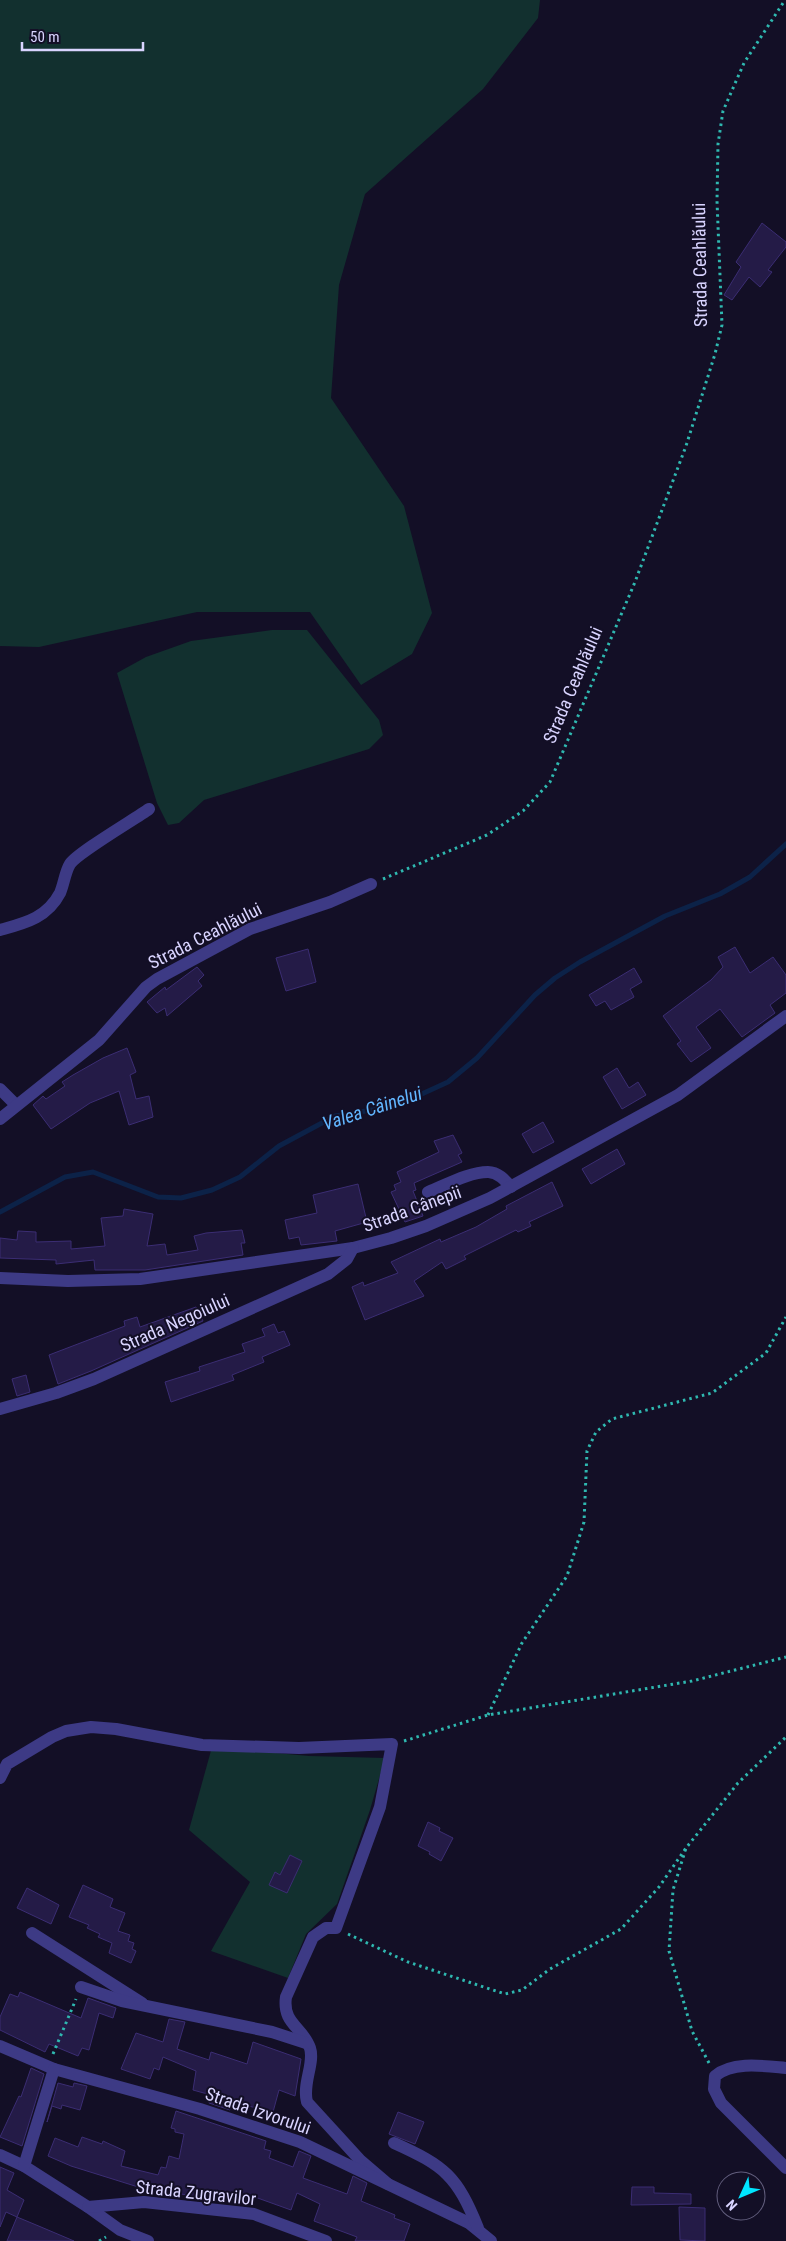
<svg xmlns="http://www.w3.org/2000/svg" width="786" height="2241" viewBox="0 0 786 2241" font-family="'Roboto Condensed',sans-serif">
<rect width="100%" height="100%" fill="#130f26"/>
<g fill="#12302f">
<polygon points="0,0 540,0 538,18 483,89 365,194 339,285 331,398 404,506 432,613 412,654 361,685 310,612 197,612 39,647 0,646"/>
<polygon points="272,630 307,630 379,720 383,735 369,749 204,800 179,823 168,825 157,803 117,673 146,657 191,641"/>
<polygon points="212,1747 309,1756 385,1758 370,1810 337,1904 306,1934 288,1978 211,1951 250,1882 189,1830"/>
</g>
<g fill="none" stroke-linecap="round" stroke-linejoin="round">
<polyline stroke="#0c2248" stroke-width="5" points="0,1212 65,1177 93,1172 158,1197 181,1198 212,1190 240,1177 279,1146 335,1116 378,1109 413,1098 448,1082 477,1058 535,995 555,978 580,962 665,916 720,894 750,877 786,844"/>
</g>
<g fill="#241b47" stroke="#3b2d73">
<polygon points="762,223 786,242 786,247 768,270 772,272 760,287 749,277 732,300 724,295 741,267 736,262"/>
<polygon points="735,947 750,973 773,957 786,975 786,993 770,1005 775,1013 742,1037 720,1009 696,1027 711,1048 691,1062 677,1044 681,1041 663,1016 711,980 723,967 718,957"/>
<polygon points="308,949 316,982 286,991 276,958"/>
<polygon points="197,967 204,975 198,981 202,986 167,1016 165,1008 157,1013 147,1002 165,987 166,990"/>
<polygon points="634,968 642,982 630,989 634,997 611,1010 605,1001 596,1006 589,995"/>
<polygon points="127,1048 136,1072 130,1075 136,1099 149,1096 153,1117 129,1125 119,1091 90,1103 51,1129 33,1105 43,1096 46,1099 65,1086 62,1082 73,1075 103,1058"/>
<polygon points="617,1068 629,1088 638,1082 646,1095 622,1109 603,1077"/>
<polygon points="543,1122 554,1142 533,1153 522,1134"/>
<polygon points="453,1135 462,1153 458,1155 462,1162 414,1183 416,1190 413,1191 423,1216 405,1222 391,1192 396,1190 394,1185 401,1182 397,1172 439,1152 434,1141"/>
<polygon points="617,1149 625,1164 591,1184 582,1169"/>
<polygon points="552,1182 563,1206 529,1222 531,1226 518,1232 516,1230 464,1256 466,1259 446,1269 442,1262 414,1281 424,1296 365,1320 352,1287 363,1282 364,1286 398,1273 391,1262 440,1239 441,1242 476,1227 507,1209 506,1206"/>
<polygon points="358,1184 367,1222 335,1231 337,1241 301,1245 299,1237 289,1239 285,1220 317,1213 313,1195"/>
<polygon points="124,1209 153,1214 147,1246 165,1244 167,1255 198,1250 194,1236 206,1233 242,1230 245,1243 241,1243 243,1255 145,1270 95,1270 94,1260 56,1264 56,1260 0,1258 0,1238 17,1240 18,1231 36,1232 36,1242 71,1241 71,1249 105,1246 101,1218 123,1216"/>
<polygon points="196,1307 203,1321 91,1371 58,1384 49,1355 125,1326 124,1321 137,1317 140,1327"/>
<polygon points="274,1324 278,1333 284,1331 290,1345 262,1357 264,1362 232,1375 234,1380 171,1402 165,1382 200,1371 199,1367 245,1352 242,1344 265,1336 262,1329"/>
<polygon points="26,1375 30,1392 17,1396 12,1379"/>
<polygon points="428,1822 440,1828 439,1831 453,1838 441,1861 429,1854 430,1852 418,1846"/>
<polygon points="290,1855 302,1861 287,1893 269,1885 275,1872 280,1875"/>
<polygon points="83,1885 113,1899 110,1907 125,1913 118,1931 130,1935 128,1941 134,1943 132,1949 136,1951 131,1963 109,1953 112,1943 98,1937 100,1934 87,1928 89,1925 69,1917"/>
<polygon points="27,1888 59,1905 51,1924 17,1908"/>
<polygon points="20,1992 81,2018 88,1998 116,2008 113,2018 99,2013 89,2050 82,2048 78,2056 49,2044 45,2052 0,2030 0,2017 10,1994 18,1997"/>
<polygon points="169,2019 185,2022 177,2049 197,2056 209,2060 211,2052 247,2064 253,2042 301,2059 295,2096 279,2090 273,2112 232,2102 230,2110 209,2103 211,2095 193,2090 196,2071 163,2057 159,2070 154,2068 150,2079 121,2069 136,2033 163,2042"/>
<polygon points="31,2068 44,2074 22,2146 0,2137 19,2096 21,2097"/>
<polygon points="58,2083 73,2087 74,2083 87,2086 80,2110 62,2105 61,2109 52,2106 47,2122"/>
<polygon points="176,2111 266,2141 264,2149 271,2151 269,2158 293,2167 299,2151 311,2156 303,2178 347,2194 353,2176 367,2183 361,2201 395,2215 394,2218 410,2224 404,2241 355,2241 357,2237 314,2221 320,2204 297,2193 291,2210 252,2196 250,2201 233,2194 226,2201 210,2199 135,2186 71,2166 48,2156 55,2138 78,2147 82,2137 102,2144 103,2141 125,2151 121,2166 158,2175 161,2167 166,2168 169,2156 179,2159 184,2134 175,2132 175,2129 171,2128"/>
<polygon points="398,2112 424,2122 415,2144 389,2134"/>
<polygon points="0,2167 14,2173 7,2190 24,2200 17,2217 6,2212 0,2227"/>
<polygon points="632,2187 654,2187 654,2193 691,2194 691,2204 631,2205"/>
<polygon points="679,2207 705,2208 705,2241 680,2240"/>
<polygon points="17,2217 41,2227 74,2241 7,2241"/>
</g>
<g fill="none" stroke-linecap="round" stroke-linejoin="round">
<g stroke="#2fb8b0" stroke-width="3" stroke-dasharray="2.5 4" stroke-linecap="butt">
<polyline points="383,879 487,835 523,811 550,782 635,582 686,446 715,354 722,325 717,201 718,144 723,111 744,63 785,0"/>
<polyline points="488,1715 522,1643 567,1576 584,1522 587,1451 596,1432 612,1419 712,1393 766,1353 786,1317"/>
<polyline points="404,1741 488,1715 692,1681 786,1657"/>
<polyline points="348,1934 408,1962 505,1994 522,1990 550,1969 621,1929 659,1887 686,1848"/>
<polyline points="53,2054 76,1999"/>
<polyline points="709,2063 692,2031 669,1951 673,1890 686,1848 738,1783 786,1737"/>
<polyline points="99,2241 106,2237"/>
</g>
<g stroke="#3d3a85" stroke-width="12">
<path d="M0,930C25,923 47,918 60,893C64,884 65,872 70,864C77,853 135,819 149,809"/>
<polyline points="0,1089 16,1105"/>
<polyline points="0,1119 99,1040 146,987 157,979 250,929 330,902 371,884"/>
<path d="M428,1192C446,1185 469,1172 488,1172C498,1172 505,1180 511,1187"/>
<polyline points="0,1278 68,1281 140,1279 353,1248 391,1238 426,1226 490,1198 678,1095 786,1016"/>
<polyline points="0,1409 56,1393 94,1379 328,1274 347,1259 353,1248"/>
<path d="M0,1778L7,1764L52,1737L66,1731L91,1727L116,1729L202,1745L299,1748L392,1744L380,1807L336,1928H326L313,1937L286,1997C282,2024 303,2027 310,2048C315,2063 302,2084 307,2102L360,2160L388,2184"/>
<polyline points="32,1933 142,2003"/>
<polyline points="81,1987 122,2001 272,2032 306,2043"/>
<polyline points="0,2046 54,2069 200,2109 300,2142 469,2223 491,2241"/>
<path d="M786,2068C764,2066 733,2061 715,2076L714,2089L721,2103L786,2168"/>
<path d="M394,2143C445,2166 457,2176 478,2228"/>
<polyline points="0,2155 24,2166 88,2207 120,2230 148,2241"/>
<polyline points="24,2166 54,2069"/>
<polyline points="88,2207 144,2202 254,2214 326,2241"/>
</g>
</g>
<g text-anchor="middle" stroke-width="4" stroke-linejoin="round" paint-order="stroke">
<g font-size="18" fill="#d9d4ff" stroke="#130f26">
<text transform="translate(700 265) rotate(-91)" y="6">Strada Ceahlăului</text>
<text transform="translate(573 685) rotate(-67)" y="6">Strada Ceahlăului</text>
<text transform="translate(205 936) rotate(-27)" y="6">Strada Ceahlăului</text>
<text transform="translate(412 1209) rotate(-20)" y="6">Strada Cânepii</text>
<text transform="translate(175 1323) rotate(-24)" y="6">Strada Negoiului</text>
<text transform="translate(258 2111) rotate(19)" y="6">Strada Izvorului</text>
<text transform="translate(196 2193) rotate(6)" y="6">Strada Zugravilor</text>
</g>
<g font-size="19" font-style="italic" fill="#62b6ff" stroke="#130f26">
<text transform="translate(372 1108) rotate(-18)" y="7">Valea Câinelui</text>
</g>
</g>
<g transform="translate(741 2196) rotate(226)"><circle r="24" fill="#130f26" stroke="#625e7d"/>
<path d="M0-4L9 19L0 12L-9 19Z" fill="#00e5ff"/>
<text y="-8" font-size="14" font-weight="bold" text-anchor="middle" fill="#d9d4ff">N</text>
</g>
<path d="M22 42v8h121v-8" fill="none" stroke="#d9d4ff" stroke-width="2.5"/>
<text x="30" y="42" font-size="15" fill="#d9d4ff" stroke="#130f26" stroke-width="4" paint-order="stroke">50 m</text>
</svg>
